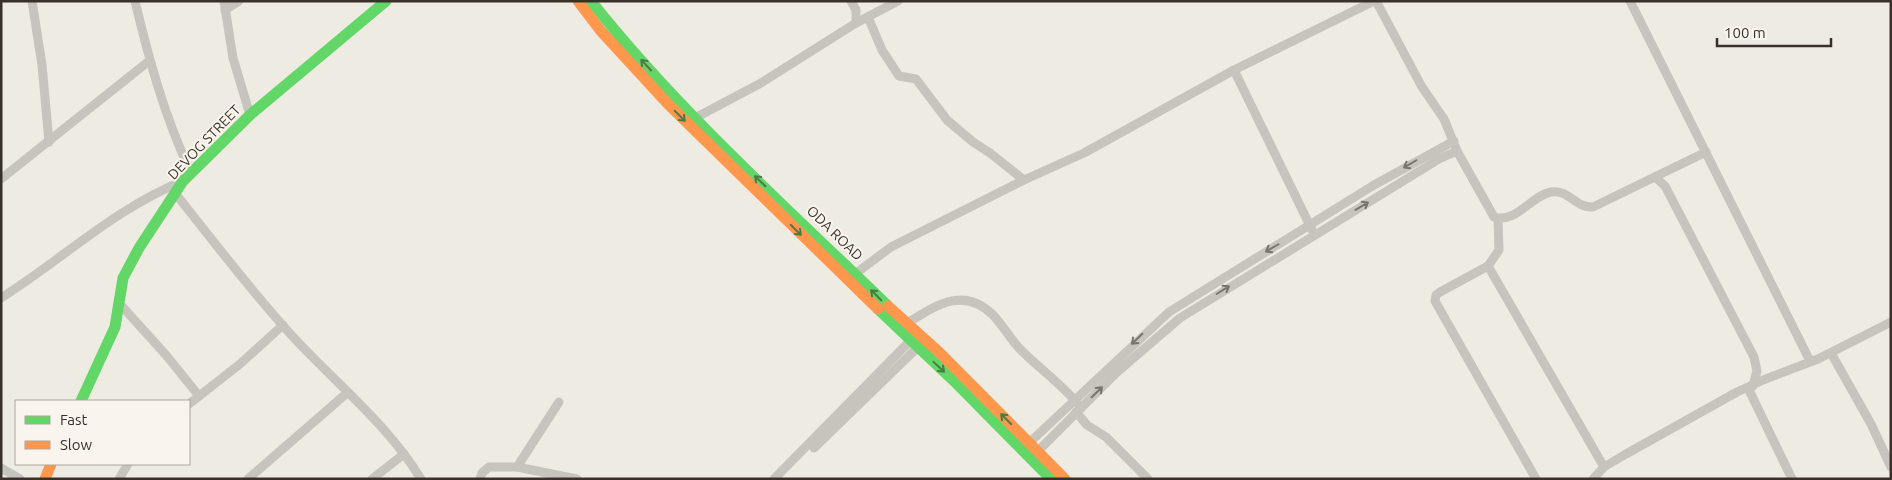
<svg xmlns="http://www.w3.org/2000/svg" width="1892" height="480" viewBox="0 0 1892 480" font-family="Ubuntu,sans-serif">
<rect width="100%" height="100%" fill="#eeebe3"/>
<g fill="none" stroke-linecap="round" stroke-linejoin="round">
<g stroke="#c7c3bd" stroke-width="9">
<polyline points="32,1 42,65 49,142"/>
<path d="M135,1C149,60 165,118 191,173"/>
<polyline points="224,1 233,58 250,115"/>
<polyline points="851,1 856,10 856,23"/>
<path d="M1376,1L1422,87L1444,119L1457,151L1494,217C1516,224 1532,195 1551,192C1569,189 1575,208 1593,207L1706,152"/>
<polyline points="1630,1 1810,361"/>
<polyline points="225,10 239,1"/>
<polyline points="868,17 882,50 899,76 916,79 947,120 973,142 990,153 1024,180"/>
<polyline points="1234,70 1312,230"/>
<polyline points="695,118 761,83 856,23 898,1"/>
<polyline points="1655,177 1665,186 1754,357 1757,371 1753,386"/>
<polyline points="1,179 149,61"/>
<path d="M175,193C215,243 253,294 296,340C338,385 389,426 421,479"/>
<polyline points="1498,219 1499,250 1488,266 1440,292 1436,295 1435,301 1536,479"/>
<polyline points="1488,266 1604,467"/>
<polyline points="855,274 891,247 1024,180 1084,153 1234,70 1374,1"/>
<path d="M1,298C63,259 114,209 183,181"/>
<polyline points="119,303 166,355 199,396"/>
<path d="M906,324C935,306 962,286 992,314C1003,325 1010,339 1021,350C1039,368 1061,384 1077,403"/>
<polyline points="1831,353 1871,424 1891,467"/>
<polyline points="1748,388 1792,479"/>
<polyline points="189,404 240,364 283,325"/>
<polyline points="1076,412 1087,425 1106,437 1148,479"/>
<polyline points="1029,443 1169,312 1374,185 1454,141"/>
<polyline points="814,448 918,347"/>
<polyline points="1038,451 1116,373 1180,318 1439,159 1457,151"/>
<polyline points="517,467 559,402"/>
<polyline points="1,468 20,479"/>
<polyline points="119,479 128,464"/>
<polyline points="248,479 347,393"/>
<polyline points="372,479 404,454"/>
<polyline points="480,479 482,473 489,467 517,467 577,479"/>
<polyline points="774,479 911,340"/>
<polyline points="1593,479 1604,467 1626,454 1737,392 1763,380 1818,359 1891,322"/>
</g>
<g stroke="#63d668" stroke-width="11">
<path d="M591,1C679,112 786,207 888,306"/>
<polyline points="878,309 954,381 1051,479"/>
<polyline points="81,401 115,327 123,278 139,248 183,181 250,115 386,1"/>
</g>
<g stroke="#ff974d" stroke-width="11">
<polyline points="578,1 600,30 668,104 878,309"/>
<polyline points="888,306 940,353 1065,479"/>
<polyline points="45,479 51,464"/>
</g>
</g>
<defs><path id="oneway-shaft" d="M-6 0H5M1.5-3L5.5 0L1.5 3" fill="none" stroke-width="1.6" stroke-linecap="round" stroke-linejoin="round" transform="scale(1.25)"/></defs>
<g stroke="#4b7b46">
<use href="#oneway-shaft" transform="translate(646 65) rotate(-133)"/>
<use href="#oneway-shaft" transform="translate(680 116) rotate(45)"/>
<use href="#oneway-shaft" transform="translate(760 181) rotate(-136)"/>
<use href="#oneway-shaft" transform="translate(796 230) rotate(45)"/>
<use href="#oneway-shaft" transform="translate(876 295) rotate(-135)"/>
<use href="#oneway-shaft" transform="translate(939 367) rotate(43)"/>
<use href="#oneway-shaft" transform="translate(1006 419) rotate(-135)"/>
</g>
<g stroke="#78736c">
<use href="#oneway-shaft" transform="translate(1410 164) rotate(150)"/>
<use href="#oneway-shaft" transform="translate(1362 206) rotate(-31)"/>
<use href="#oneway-shaft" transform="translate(1272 248) rotate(150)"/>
<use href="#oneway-shaft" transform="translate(1223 290) rotate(-32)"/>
<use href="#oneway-shaft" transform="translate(1137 339) rotate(136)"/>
<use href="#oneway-shaft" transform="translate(1097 392) rotate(-44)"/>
</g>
<g text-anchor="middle" stroke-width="4" stroke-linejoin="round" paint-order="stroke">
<g font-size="14" fill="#38312a" stroke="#faf5ec">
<text transform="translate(204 142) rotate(-46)" y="5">DEVOG STREET</text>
<text transform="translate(835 233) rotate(44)" y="5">ODA ROAD</text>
</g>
</g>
<rect width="1892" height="480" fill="none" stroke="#38312a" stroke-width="5"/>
<rect x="15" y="400" width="175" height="65" fill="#faf5ec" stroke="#aca79e"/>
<rect x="25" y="416" width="25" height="8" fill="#63d668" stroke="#aca79e"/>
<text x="60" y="425" font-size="15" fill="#38312a">Fast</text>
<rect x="25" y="441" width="25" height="8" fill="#ff974d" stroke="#aca79e"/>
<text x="60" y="450" font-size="15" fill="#38312a">Slow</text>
<path d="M1717 38v8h114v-8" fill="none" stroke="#38312a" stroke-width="2.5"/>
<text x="1724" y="38" font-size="15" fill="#38312a" stroke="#faf5ec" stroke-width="4" paint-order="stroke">100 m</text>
</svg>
